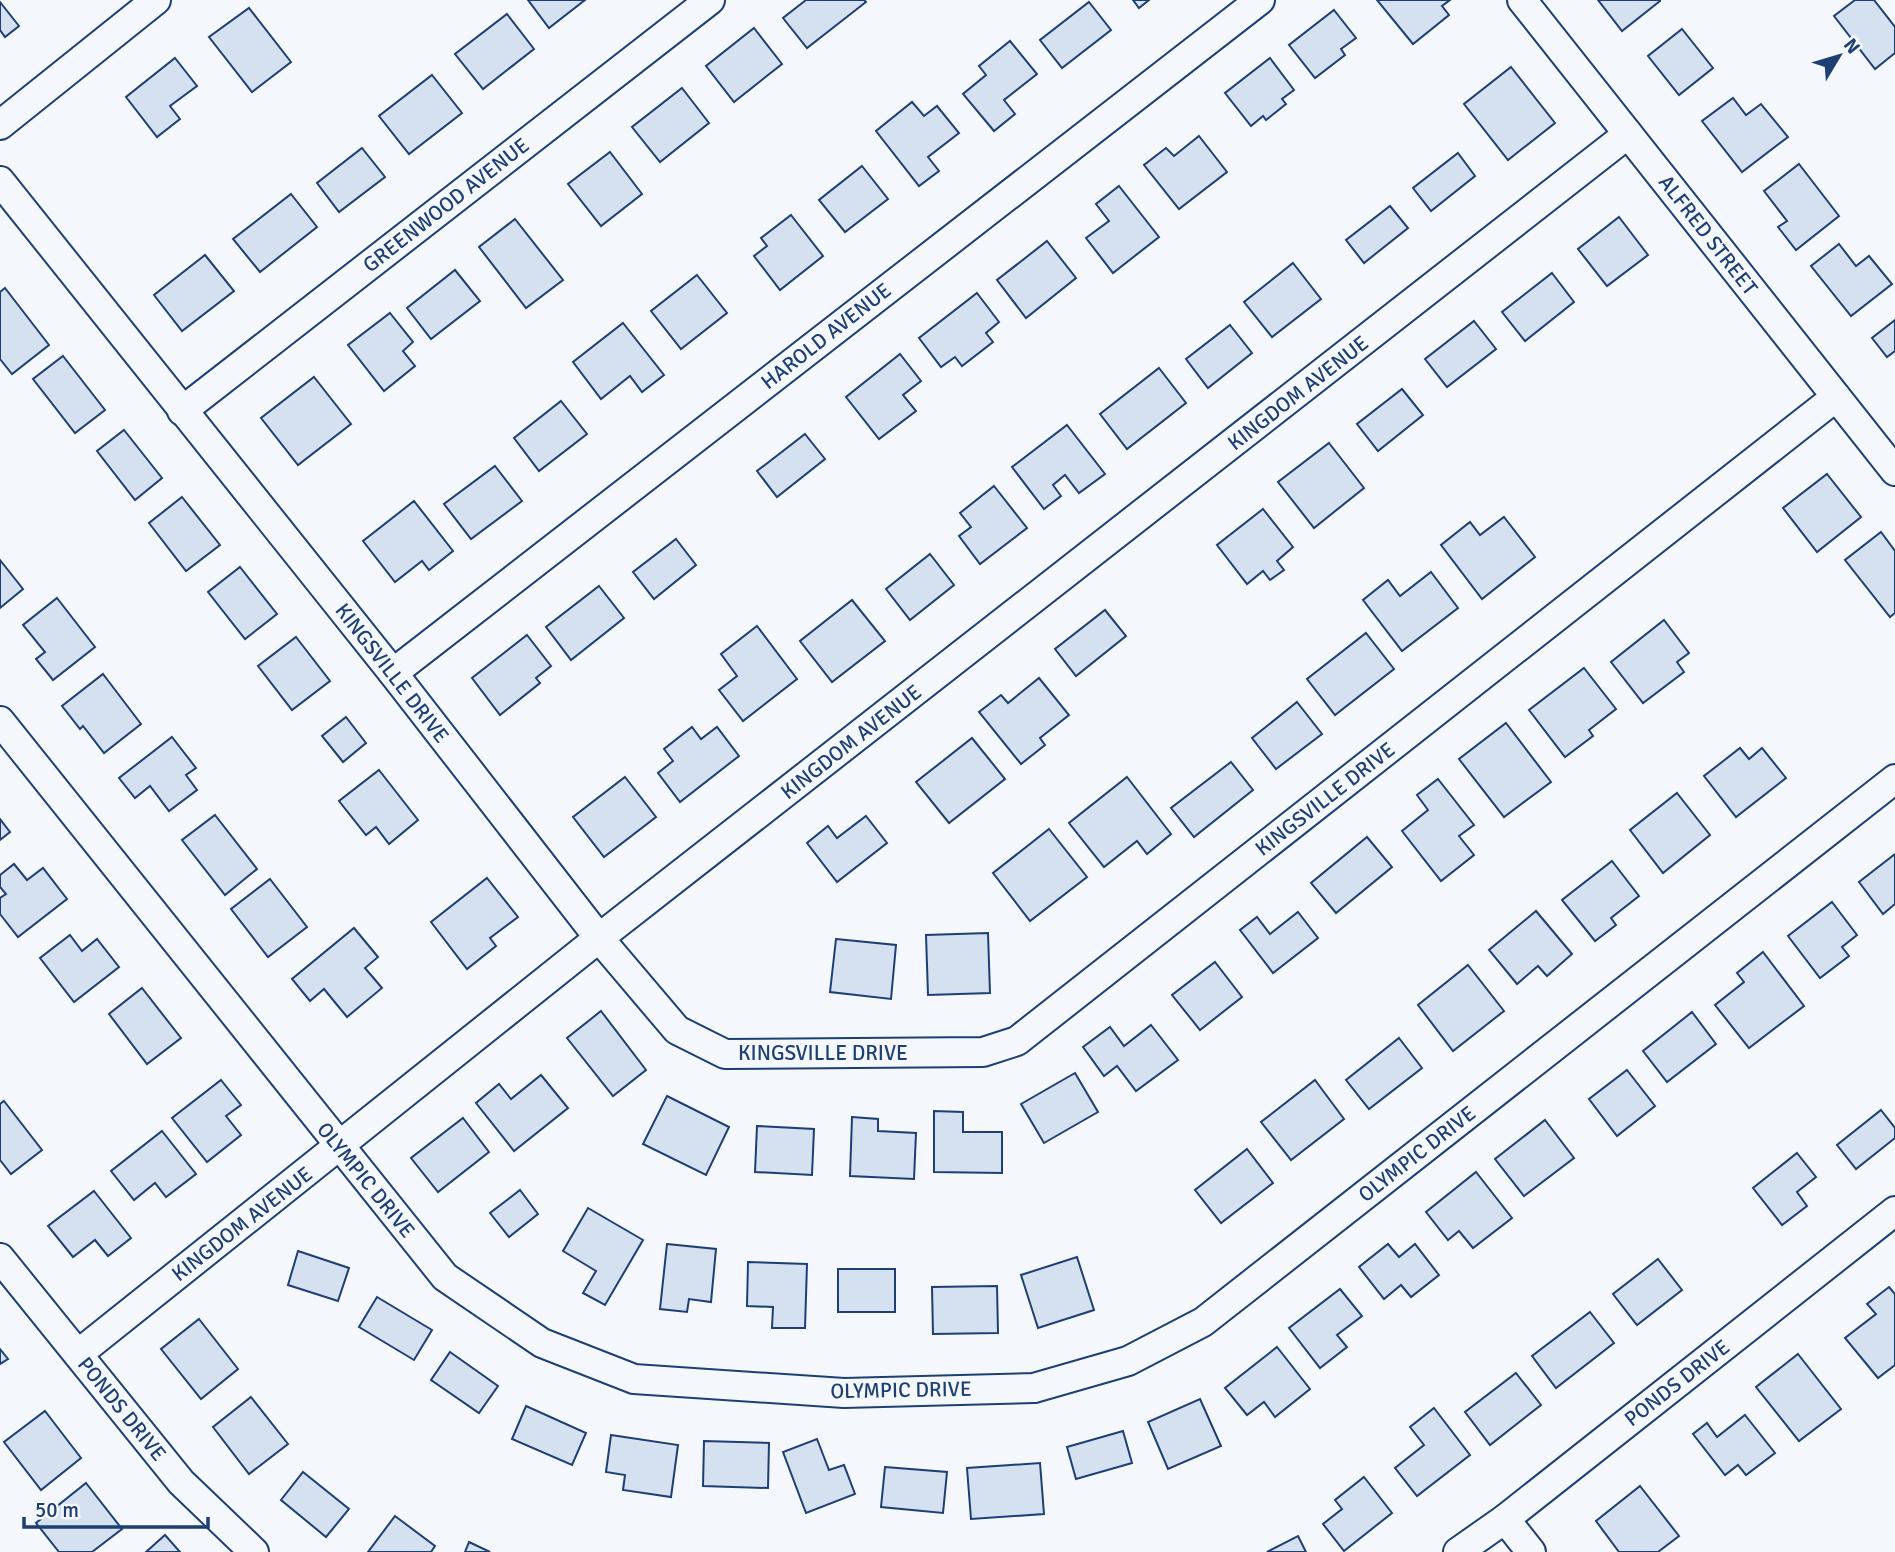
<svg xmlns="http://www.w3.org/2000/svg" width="1895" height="1552" viewBox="0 0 1895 1552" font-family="Signika,sans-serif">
<rect width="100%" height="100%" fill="#f4f7fb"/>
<g fill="#d5e0f0" stroke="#1d3f73" stroke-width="2">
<polygon points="528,0 585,0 549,28"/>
<polygon points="806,0 864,0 866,2 807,48 783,18"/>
<polygon points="1133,0 1149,0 1139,8"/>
<polygon points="1377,0 1450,0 1442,6 1449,15 1413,44"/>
<polygon points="1598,0 1660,0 1660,1 1622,31"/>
<polygon points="1855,0 1874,0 1895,27 1895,53 1875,69 1834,16"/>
<polygon points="0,2 19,26 5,37 0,30"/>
<polygon points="1089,2 1111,30 1062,68 1040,40"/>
<polygon points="249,8 291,62 252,92 209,37"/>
<polygon points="1334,10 1356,38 1341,49 1345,55 1315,78 1289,45"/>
<polygon points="507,14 534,49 483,89 455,54"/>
<polygon points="754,28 782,64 734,102 706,66"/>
<polygon points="1682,29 1713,68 1679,95 1648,56"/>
<polygon points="1010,41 1037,74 1004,100 1015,114 994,131 963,94 986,75 979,66"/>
<polygon points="175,58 197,86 170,106 180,119 157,137 126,97"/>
<polygon points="1270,58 1294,90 1282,99 1286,104 1266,120 1263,116 1251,126 1225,93"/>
<polygon points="1511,67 1555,123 1508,160 1464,104"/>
<polygon points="432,75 462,113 409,154 379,116"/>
<polygon points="682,88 709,123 660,162 632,127"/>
<polygon points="1733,98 1746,115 1761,104 1788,137 1742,172 1702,121"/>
<polygon points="912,102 924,116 937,106 959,133 928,157 939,171 919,186 876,131"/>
<polygon points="1199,136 1227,172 1179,209 1144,165 1166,148 1174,156"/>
<polygon points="362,148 385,177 339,212 317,183"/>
<polygon points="610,152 642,194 601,226 568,184"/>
<polygon points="1458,153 1475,176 1431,211 1413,188"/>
<polygon points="1799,164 1839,216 1796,250 1778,227 1787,221 1764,191"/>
<polygon points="862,166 888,199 845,232 819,200"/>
<polygon points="1119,186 1159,237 1113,273 1086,238 1109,221 1096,204"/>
<polygon points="291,194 317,227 260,272 233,239"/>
<polygon points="1390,206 1408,228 1364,263 1346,240"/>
<polygon points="791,215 823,256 780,290 754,256 767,246 761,238"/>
<polygon points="1619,217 1648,255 1607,286 1578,249"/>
<polygon points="515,219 563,280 526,308 479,247"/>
<polygon points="1047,241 1076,278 1026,318 997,280"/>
<polygon points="1839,244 1856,266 1869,256 1892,284 1851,316 1811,266"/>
<polygon points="205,255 234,291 182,331 154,295"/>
<polygon points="1293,263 1321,299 1272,337 1244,302"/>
<polygon points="455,270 480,301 431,339 407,308"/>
<polygon points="1552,273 1574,302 1525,341 1502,312"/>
<polygon points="697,275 727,313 681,349 651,311"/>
<polygon points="5,288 49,345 12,374 0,359 0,292"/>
<polygon points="977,293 999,322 986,333 993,342 962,366 955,357 941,367 919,338"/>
<polygon points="390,313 413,342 403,351 415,366 384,391 348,345"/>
<polygon points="1895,320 1895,351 1887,357 1872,338"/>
<polygon points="1474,321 1496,349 1447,387 1425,359"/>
<polygon points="623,323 664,375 642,392 630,376 601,399 573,362"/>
<polygon points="1230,325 1252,353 1208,388 1186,359"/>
<polygon points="900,354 921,381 903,395 916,411 879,439 846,397"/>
<polygon points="63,356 105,410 75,433 33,379"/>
<polygon points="1159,368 1186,403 1127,449 1100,414"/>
<polygon points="314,377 351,424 298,465 261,418"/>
<polygon points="1402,389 1423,415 1378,451 1357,424"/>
<polygon points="561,401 587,434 539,471 514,438"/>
<polygon points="1067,425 1105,474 1079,493 1065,475 1053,485 1061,496 1044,509 1012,467"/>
<polygon points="124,430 162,478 135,500 97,451"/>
<polygon points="805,434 825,459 777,497 757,471"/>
<polygon points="1329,443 1364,488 1314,528 1278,482"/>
<polygon points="495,466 522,501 471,539 444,504"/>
<polygon points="1827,474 1861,517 1817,552 1783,508"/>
<polygon points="994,486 1027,528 980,564 959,536 971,527 960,513"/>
<polygon points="182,497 220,545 186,571 149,523"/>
<polygon points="414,501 453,551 429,570 422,561 395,582 363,541"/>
<polygon points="1263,509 1293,547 1277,561 1284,570 1270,580 1263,571 1247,584 1217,545"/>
<polygon points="1504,517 1535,557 1482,599 1441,545 1470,522 1480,535"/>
<polygon points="1881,532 1895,551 1895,613 1890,617 1845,560"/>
<polygon points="676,539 696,565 654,599 633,572"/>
<polygon points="930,554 954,585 910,620 886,589"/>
<polygon points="0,560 23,589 0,608"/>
<polygon points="240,567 277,614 245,639 208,592"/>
<polygon points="1431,572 1458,608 1402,651 1363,600 1388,580 1400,596"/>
<polygon points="599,586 624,618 571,660 546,627"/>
<polygon points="57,598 95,647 53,680 36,659 45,652 23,625"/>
<polygon points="852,600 885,641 832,682 800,641"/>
<polygon points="1105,610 1126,636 1076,676 1055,649"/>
<polygon points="1664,620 1689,653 1677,662 1684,672 1643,703 1611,662"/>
<polygon points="757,626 797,679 743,721 719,690 737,676 721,654"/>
<polygon points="1366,633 1394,669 1335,715 1307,679"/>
<polygon points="527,635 551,666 536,678 540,683 500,715 472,678"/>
<polygon points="296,637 330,681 292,710 258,666"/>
<polygon points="1584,668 1616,709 1589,730 1593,736 1565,757 1529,710"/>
<polygon points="103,674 141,724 104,753 83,726 80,729 62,706"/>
<polygon points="1039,678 1069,715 1040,738 1045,745 1021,764 979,712 1001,695 1008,703"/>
<polygon points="1297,702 1322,734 1276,769 1252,738"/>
<polygon points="346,717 366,743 343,762 322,736"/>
<polygon points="1506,723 1551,782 1504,817 1459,759"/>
<polygon points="692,727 701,739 717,727 739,756 680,802 658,773 673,761 664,749"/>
<polygon points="172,737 196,768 186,775 197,790 169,811 150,786 135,798 119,778"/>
<polygon points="972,738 1005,779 949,823 916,782"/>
<polygon points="1740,748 1749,759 1762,748 1786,778 1736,817 1704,776"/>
<polygon points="1231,762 1253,790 1194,837 1171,808"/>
<polygon points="379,770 418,820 389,844 376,827 366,835 339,801"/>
<polygon points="625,777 656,817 604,857 573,817"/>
<polygon points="1127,777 1171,834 1147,854 1137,841 1104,867 1069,823"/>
<polygon points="1438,779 1474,825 1459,836 1474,855 1441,881 1402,831 1428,810 1417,795"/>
<polygon points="1677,793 1710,835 1663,873 1630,830"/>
<polygon points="215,815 257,869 225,895 182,840"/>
<polygon points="866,816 887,843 837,882 807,843 828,826 837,838"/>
<polygon points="0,819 10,832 0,840"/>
<polygon points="1049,829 1087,877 1030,921 993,873"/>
<polygon points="1367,837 1392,867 1336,913 1311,883"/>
<polygon points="1895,854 1895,904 1883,914 1859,882"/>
<polygon points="1612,861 1639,896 1611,918 1616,925 1595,941 1562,900"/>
<polygon points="14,864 27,880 43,868 67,899 18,937 0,914 0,898 6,894 0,887 0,875"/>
<polygon points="487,878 518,917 490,938 496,946 467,969 431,922"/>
<polygon points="270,879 307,927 268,957 231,909"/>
<polygon points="1832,902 1857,935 1842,947 1849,956 1820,978 1788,936"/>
<polygon points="1536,911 1572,954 1547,976 1538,966 1517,984 1489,950"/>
<polygon points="1298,912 1318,938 1273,973 1240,930 1257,917 1270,934"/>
<polygon points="354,928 378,957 365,968 382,988 347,1017 324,989 310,1001 292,979"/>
<polygon points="988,933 990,993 928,995 926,935"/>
<polygon points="70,935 82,951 97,939 119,967 74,1002 40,958"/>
<polygon points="836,939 896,945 891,999 830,992"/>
<polygon points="1763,952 1804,1006 1749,1048 1715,1005 1744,982 1737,973"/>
<polygon points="1215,962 1242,997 1200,1030 1172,995"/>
<polygon points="1468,965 1504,1011 1453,1051 1418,1005"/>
<polygon points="142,988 181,1038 147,1064 109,1014"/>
<polygon points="601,1011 646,1070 613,1096 567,1038"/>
<polygon points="1692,1012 1716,1044 1667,1082 1643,1051"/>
<polygon points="1151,1025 1178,1060 1136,1091 1117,1066 1104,1076 1083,1047 1110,1027 1124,1046"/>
<polygon points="1399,1038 1422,1068 1369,1109 1346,1080"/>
<polygon points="1627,1070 1655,1106 1617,1136 1589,1099"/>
<polygon points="1075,1073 1098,1112 1044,1143 1021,1104"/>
<polygon points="541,1075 568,1108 514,1151 476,1103 499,1084 511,1099"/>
<polygon points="221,1080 241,1105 226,1116 241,1135 207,1162 172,1118"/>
<polygon points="1315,1080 1344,1119 1291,1160 1261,1122"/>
<polygon points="667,1096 729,1127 706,1175 643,1144"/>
<polygon points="4,1101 42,1150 11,1174 0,1160 0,1104"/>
<polygon points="1881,1110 1895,1128 1895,1138 1856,1169 1837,1145"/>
<polygon points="934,1111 963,1112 963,1132 1002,1132 1002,1173 934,1172"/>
<polygon points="852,1117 878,1119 878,1131 916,1133 914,1179 850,1176"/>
<polygon points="463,1118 489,1152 438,1192 411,1158"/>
<polygon points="1545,1120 1574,1158 1524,1196 1495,1159"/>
<polygon points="757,1126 814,1129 812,1175 755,1172"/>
<polygon points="162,1131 196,1174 166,1197 155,1183 134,1200 111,1171"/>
<polygon points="1247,1149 1273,1183 1221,1223 1195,1190"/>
<polygon points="1797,1153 1816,1177 1797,1192 1807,1206 1782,1225 1753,1188"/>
<polygon points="1476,1172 1512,1218 1473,1248 1459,1231 1448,1240 1426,1212"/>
<polygon points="520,1190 538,1214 509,1237 490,1213"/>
<polygon points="94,1191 131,1238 108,1256 95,1240 73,1257 48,1226"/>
<polygon points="588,1208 643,1240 605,1305 583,1293 596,1271 563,1251"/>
<polygon points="667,1244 716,1249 711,1302 689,1299 687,1312 660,1309"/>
<polygon points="1388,1244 1399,1257 1415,1244 1439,1275 1411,1297 1401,1285 1384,1299 1359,1267"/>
<polygon points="298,1251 349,1268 338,1301 288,1285"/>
<polygon points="1077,1257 1094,1310 1038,1328 1021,1275"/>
<polygon points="1658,1259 1682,1290 1637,1325 1613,1294"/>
<polygon points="748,1262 807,1264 805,1328 772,1328 773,1307 747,1306"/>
<rect x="838" y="1269" width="57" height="43"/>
<polygon points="997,1286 998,1333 933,1334 932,1287"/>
<polygon points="1889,1287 1895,1294 1895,1365 1878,1378 1845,1338 1876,1314 1867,1304"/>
<polygon points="1340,1289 1362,1316 1337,1335 1347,1347 1320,1368 1289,1328"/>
<polygon points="377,1297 432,1330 414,1360 359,1327"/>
<polygon points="1590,1312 1614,1343 1556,1388 1532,1356"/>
<polygon points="199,1319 238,1369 201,1399 161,1349"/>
<polygon points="1277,1347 1310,1389 1275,1417 1264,1402 1247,1415 1225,1388"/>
<polygon points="0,1349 8,1359 0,1364"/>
<polygon points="450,1352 498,1386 479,1413 431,1380"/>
<polygon points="1798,1354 1841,1409 1799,1441 1756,1387"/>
<polygon points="1516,1373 1541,1405 1490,1445 1465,1412"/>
<polygon points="251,1397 288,1444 249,1474 213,1427"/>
<polygon points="1200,1399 1221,1446 1168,1469 1148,1422"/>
<polygon points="526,1406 586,1433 572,1465 512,1439"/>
<polygon points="1434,1408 1470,1455 1417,1496 1395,1468 1424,1445 1410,1427"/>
<polygon points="45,1411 81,1458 41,1490 4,1442"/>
<polygon points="1745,1415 1775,1453 1746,1475 1738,1465 1725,1475 1693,1434 1707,1423 1717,1437"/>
<polygon points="1123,1431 1132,1463 1076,1479 1067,1447"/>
<polygon points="611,1435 678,1445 671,1497 623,1490 625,1475 606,1472"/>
<polygon points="817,1439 829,1470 844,1465 855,1494 806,1513 783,1452"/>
<polygon points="704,1441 769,1443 768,1488 703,1486"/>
<polygon points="1040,1463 1044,1514 971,1519 967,1468"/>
<polygon points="885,1467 947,1472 943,1513 881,1507"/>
<polygon points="303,1472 349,1509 326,1537 281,1500"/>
<polygon points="1364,1477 1392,1513 1344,1551 1323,1524 1342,1509 1335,1500"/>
<polygon points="86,1483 122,1529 92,1552 59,1552 36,1523"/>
<polygon points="1640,1486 1679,1536 1658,1552 1619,1552 1596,1521"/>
<polygon points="395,1516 435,1546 431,1552 368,1552"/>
<polygon points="165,1535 180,1552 146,1552"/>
<polygon points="1298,1536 1306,1552 1267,1552"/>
<polygon points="469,1542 490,1552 465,1552"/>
</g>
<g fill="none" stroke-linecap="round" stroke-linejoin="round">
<defs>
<g id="minor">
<polyline points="1522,0 1895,471"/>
<polyline points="0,125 156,0"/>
<polyline points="0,181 393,673 599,938 677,1030 725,1054 983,1052 1017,1041 1836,397"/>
<polyline points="182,411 710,0"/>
<polyline points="393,673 1260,0"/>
<polyline points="0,721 445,1277 542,1343 634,1379 844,1393 1034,1388 1128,1361 1203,1322 1895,779"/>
<polyline points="0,1258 181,1482 254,1552"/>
<polyline points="78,1354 599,938 1628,134"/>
<polyline points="1505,1519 1531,1552"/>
<polyline points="1458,1552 1505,1519 1895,1211"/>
</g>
</defs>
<use href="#minor" stroke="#1d3f73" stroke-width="32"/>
<use href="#minor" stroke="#f4f7fb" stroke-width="28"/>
</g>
<g text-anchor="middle" stroke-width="5" stroke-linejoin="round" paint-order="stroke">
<g font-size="21" fill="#1d3f73" stroke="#f4f7fb">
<text transform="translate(446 205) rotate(-38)" y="7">GREENWOOD AVENUE</text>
<text transform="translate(1708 235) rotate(52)" y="7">ALFRED STREET</text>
<text transform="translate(826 336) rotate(-38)" y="7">HAROLD AVENUE</text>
<text transform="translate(1298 393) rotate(-38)" y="7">KINGDOM AVENUE</text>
<text transform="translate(392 673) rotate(52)" y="7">KINGSVILLE DRIVE</text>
<text transform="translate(851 742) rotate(-38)" y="7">KINGDOM AVENUE</text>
<text transform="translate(1325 799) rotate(-38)" y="7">KINGSVILLE DRIVE</text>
<text x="823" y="1060">KINGSVILLE DRIVE</text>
<text transform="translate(1417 1154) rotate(-38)" y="7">OLYMPIC DRIVE</text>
<text transform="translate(366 1180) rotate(51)" y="7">OLYMPIC DRIVE</text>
<text transform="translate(242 1224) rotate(-38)" y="7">KINGDOM AVENUE</text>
<text transform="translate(1677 1383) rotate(-38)" y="7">PONDS DRIVE</text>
<text transform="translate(901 1390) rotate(-1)" y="7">OLYMPIC DRIVE</text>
<text transform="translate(122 1409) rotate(51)" y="7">PONDS DRIVE</text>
</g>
</g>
<g transform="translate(1839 56) rotate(52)" stroke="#f4f7fb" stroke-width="5" paint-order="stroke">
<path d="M0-5L12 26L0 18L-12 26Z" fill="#1d3f73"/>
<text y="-10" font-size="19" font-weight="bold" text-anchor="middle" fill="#1d3f73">N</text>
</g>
<path d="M24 1517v10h184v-10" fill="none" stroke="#1d3f73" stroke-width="3.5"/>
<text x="35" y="1517" font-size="21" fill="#1d3f73" stroke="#f4f7fb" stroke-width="5" paint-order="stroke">50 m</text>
</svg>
